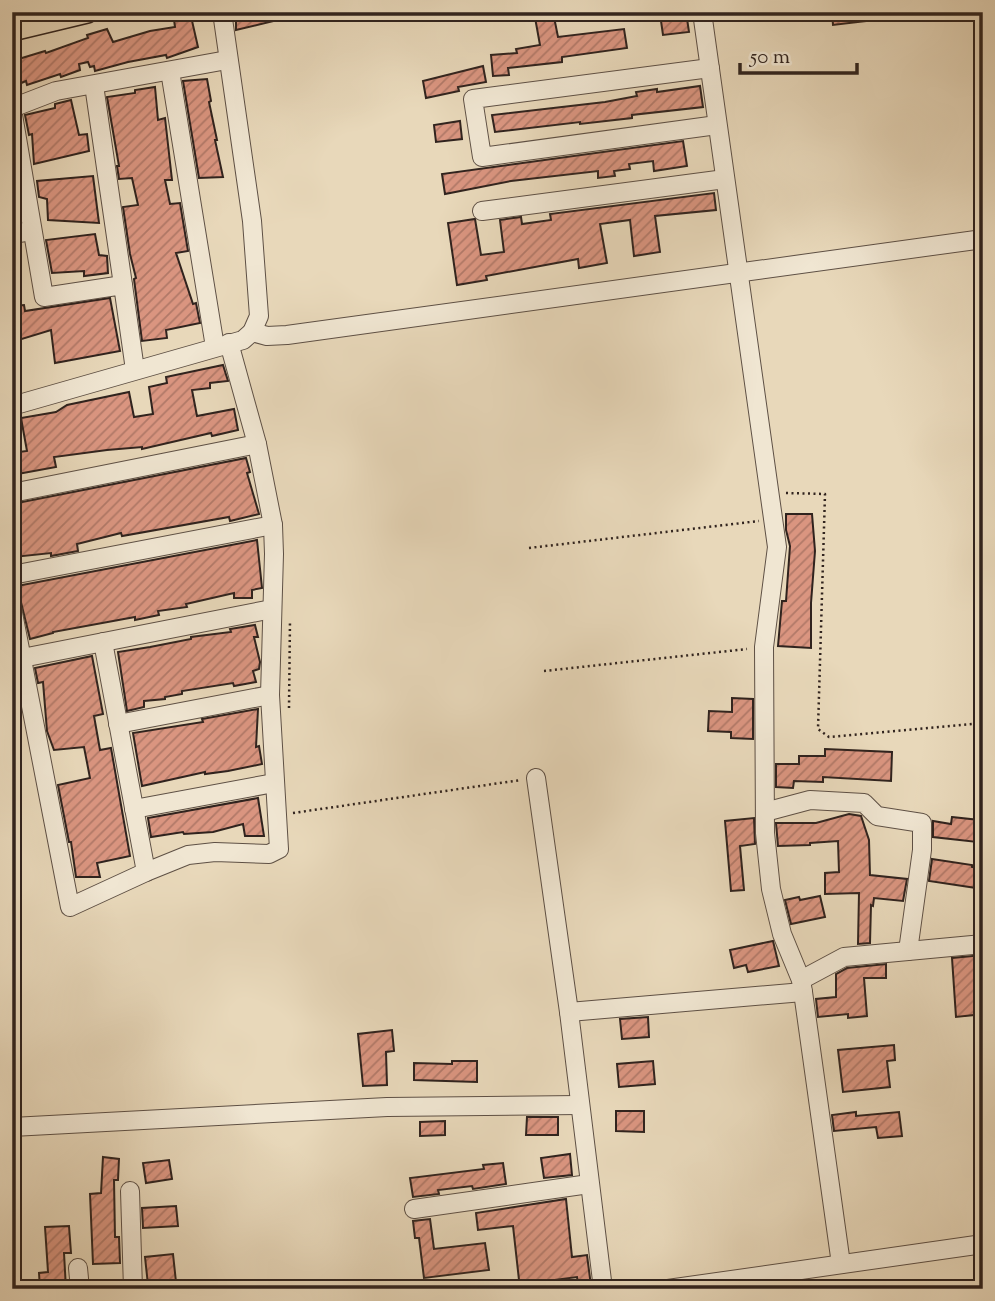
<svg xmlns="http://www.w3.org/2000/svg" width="995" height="1301" viewBox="0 0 995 1301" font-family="'Sorts Mill Goudy',serif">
<defs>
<pattern id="building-hatch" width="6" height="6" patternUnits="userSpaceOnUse" patternTransform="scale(1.75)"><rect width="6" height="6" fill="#da9580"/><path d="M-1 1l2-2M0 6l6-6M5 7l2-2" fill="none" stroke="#b17968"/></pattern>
</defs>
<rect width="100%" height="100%" fill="#e8d8ba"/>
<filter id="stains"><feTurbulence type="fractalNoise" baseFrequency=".00286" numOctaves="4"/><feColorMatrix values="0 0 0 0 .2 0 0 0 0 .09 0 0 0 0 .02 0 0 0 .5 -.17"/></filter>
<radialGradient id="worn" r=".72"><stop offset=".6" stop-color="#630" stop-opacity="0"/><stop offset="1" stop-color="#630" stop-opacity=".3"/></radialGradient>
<g fill="url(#building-hatch)" stroke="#30231e" stroke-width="2">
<polygon points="173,12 190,12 198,47 167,58 166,55 128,62 95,71 94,66 90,67 88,62 79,64 80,70 61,77 60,74 27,85 26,81 12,87 12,61 45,51 46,53 88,38 87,35 107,29 113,42 150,31 175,27"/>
<polygon points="236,12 289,12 290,17 236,30"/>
<polygon points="534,12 553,12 558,37 624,29 627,48 562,57 562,62 508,68 509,75 493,76 491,55 517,53 516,49 540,45"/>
<polygon points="686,12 689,32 663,35 660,14"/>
<polygon points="832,12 874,12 874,20 833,25"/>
<polygon points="483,66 486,82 458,87 459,91 426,98 423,81"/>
<polygon points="207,79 211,101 209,102 217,140 215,140 223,177 199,178 183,81"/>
<polygon points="700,86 703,107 632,115 632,118 580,124 580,122 495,132 492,115 605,102 637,96 636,92 657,89 657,92"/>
<polygon points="155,87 158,120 165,118 172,180 165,180 170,204 180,203 188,251 176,253 193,304 196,303 200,323 166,330 167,338 142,341 134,279 136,278 130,254 123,207 138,205 132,178 119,179 117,166 119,166 107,97 135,93 135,90"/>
<polygon points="71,100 79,135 87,134 89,151 34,164 32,134 29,135 25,115 55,108 55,104"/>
<polygon points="460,121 462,139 436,142 434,125"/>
<polygon points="683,141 687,166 654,171 653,161 629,164 630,169 614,171 615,176 598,178 598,171 511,181 445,194 442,174"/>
<polygon points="93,176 99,223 48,220 47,199 39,197 37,181"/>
<polygon points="714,193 716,210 655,216 660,252 634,256 630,220 600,224 607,263 579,268 578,259 486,276 487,280 457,285 448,223 475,219 481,255 504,252 500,220 521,217 522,224 551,220 550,214"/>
<polygon points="95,234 99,255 107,256 108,273 84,276 84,271 52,273 46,240"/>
<polygon points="110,298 120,351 55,363 51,330 12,342 12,306 24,305 25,311"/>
<polygon points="223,365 228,381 210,383 210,388 192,390 197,416 234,409 238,430 212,436 211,433 142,449 142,447 107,450 54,457 56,467 12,475 12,453 27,451 21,418 56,412 67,405 129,392 134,417 153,414 149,387 167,383 166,377"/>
<polygon points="246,458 250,472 247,473 259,514 230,521 229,517 122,536 121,533 77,544 78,551 51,556 51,553 14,557 12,504"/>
<polygon points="786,514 812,514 815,551 811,603 811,648 778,646 782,601 786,601 790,546 786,530"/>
<polygon points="257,540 262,588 252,590 252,598 234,598 234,593 186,604 187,607 158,611 159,615 135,620 135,617 53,632 53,633 30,639 17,586"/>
<polygon points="255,625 258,637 254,637 260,662 259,669 253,671 256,682 234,686 233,683 182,691 182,694 165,697 165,699 144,701 144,707 127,711 118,652 150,647 191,639 191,637 231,632 230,629"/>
<polygon points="92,656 103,714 94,716 100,750 111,748 130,856 97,863 100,877 76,877 71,842 69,842 58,785 90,778 84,747 54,750 47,731 43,682 38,683 35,668"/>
<polygon points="732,698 753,699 753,739 731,738 731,732 708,731 709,711 732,712"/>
<polygon points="258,709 256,747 259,746 262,764 228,771 205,774 205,772 142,786 133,733 203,722 202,719"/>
<polygon points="825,749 892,752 891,781 823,777 823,782 794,781 793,788 776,787 776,764 799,764 799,756 825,756"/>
<polygon points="258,798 264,836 245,836 243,824 213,832 184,834 183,832 151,837 148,818"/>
<polygon points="849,814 861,816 869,840 870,875 907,879 903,901 874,898 873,906 871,905 870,943 858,944 859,893 825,894 825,873 839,872 838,841 810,843 810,845 778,846 776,823 816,823"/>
<polygon points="952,817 979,820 977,842 933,837 933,821 951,824"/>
<polygon points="754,818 755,844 740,846 744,890 731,891 725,821"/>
<polygon points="932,859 972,865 972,867 983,869 983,889 929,881"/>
<polygon points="820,896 825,917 791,924 785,900 799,897 800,900"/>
<polygon points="773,941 779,966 748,972 746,965 734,968 730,950"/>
<polygon points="983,955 983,1014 956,1017 952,958"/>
<polygon points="886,964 886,978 864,978 867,1016 848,1018 848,1014 818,1017 816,999 836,997 836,974 847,968"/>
<polygon points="648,1017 649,1037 622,1039 620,1019"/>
<polygon points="392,1030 394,1051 386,1052 387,1085 363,1086 358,1034"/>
<polygon points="894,1045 895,1060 887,1061 890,1087 843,1092 838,1050"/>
<polygon points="452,1061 477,1061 477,1082 414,1080 414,1063 452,1064"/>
<polygon points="653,1061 655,1084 619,1087 617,1064"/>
<polygon points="616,1111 644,1111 644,1132 616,1131"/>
<polygon points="856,1112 856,1116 899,1112 902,1136 878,1138 876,1127 834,1131 832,1115"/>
<polygon points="527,1117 558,1117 558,1135 526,1135"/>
<polygon points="445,1121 445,1135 420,1136 420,1122"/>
<polygon points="570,1154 572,1175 544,1178 541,1158"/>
<polygon points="103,1157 119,1159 118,1180 114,1180 115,1237 119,1237 120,1263 93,1264 90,1194 101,1193"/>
<polygon points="169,1160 172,1179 146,1183 143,1163"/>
<polygon points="503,1163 506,1184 473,1189 472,1186 438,1190 439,1194 413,1197 410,1178 484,1169 483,1165"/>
<polygon points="566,1199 572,1257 587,1255 591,1286 579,1288 577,1277 538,1282 539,1289 520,1289 513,1226 478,1230 476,1213"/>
<polygon points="176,1206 178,1226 143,1228 142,1208"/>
<polygon points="430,1219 434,1249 485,1243 489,1270 424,1278 419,1238 415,1238 413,1221"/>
<polygon points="69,1226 71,1253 64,1253 66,1289 40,1289 39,1273 48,1272 45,1227"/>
<polygon points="173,1254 176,1282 148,1285 145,1257"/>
</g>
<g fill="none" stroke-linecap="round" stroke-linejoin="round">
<defs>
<g id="minor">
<polyline points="702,12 777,547 764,647 765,833 771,889 782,934 801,980 803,992 841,1264"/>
<polyline points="710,68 473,99 482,157 717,125"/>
<polyline points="170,71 215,347"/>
<polyline points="94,85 123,285"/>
<polyline points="12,108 56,91 227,60"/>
<polyline points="12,109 44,297 123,285 135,370"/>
<polyline points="482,211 725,179"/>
<polyline points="12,234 32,231"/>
<polyline points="252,332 267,336 287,335 983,239"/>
<polyline points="12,406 243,340 252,332 259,316 252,221 222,12"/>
<polyline points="12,493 257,444"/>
<polyline points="12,575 273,525"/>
<polyline points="12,608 70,907 146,872 188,855 215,852 269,854 279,849 270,695 274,554 273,525 257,444 229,343"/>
<polyline points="103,642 146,872"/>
<polyline points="12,660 272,609"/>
<polyline points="118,724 270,695"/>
<polyline points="536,778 569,1012 603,1289"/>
<polyline points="134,809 274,783"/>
<polyline points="765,812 810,800 864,803 877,816 922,823 922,850 908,951"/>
<polyline points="801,980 844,957 983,944"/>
<polyline points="569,1012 803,992"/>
<polyline points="12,1127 387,1107 579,1105"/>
<polyline points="130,1191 133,1289"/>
<polyline points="414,1209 589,1184"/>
<polyline points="78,1268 80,1289"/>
<polyline points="668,1289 983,1244"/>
</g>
<polyline id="major" points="12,30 87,12"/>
</defs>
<use href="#minor" stroke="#5e5045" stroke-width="20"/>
<use href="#major" stroke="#30231e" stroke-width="24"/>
<g stroke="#30231e" stroke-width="2.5" stroke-dasharray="2 3.5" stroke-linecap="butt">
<polyline points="786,493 825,494 818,729 829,737 983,723"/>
<polyline points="529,548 759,521"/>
<polyline points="544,671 747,649"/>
<polyline points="289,708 290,620"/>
<polyline points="293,813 521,780"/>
</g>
<use href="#minor" stroke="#f0e6d2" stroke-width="18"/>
<use href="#major" stroke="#e8d8ba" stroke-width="21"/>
</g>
<rect width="995" height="1301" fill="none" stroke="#e8d8ba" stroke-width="42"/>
<rect x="14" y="14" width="967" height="1273" fill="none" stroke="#30231e" stroke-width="3.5"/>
<rect x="21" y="21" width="953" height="1259" fill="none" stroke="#30231e" stroke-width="2"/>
<path d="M740 63v10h117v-10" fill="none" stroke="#30231e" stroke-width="3.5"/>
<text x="750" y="63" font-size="21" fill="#30231e" stroke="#f0e6d2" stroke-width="5" paint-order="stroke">50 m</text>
<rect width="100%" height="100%" filter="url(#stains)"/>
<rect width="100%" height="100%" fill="url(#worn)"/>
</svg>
